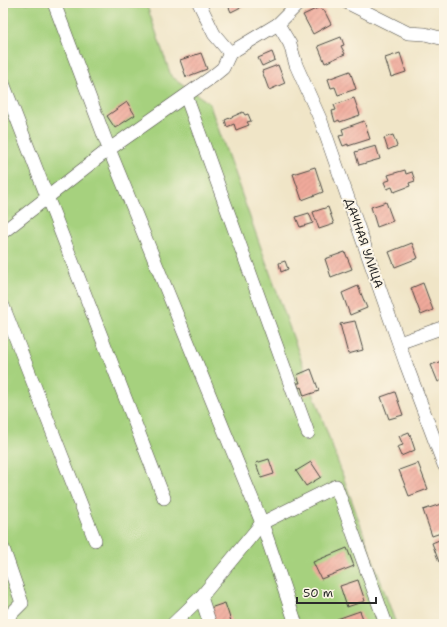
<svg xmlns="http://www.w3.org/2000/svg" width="447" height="627" viewBox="0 0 447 627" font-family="'Shantell Sans',sans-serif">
<defs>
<pattern id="building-hatch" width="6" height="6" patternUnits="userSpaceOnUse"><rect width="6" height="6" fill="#f0aa9b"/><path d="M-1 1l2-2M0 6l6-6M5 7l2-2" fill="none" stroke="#ce9286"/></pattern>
</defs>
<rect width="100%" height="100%" fill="#fcf5e5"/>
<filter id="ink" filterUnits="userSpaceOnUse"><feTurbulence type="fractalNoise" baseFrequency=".025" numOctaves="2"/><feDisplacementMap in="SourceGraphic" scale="8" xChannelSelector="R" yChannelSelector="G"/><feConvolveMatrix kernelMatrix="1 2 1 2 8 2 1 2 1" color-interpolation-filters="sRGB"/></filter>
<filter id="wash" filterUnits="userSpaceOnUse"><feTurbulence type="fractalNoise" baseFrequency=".012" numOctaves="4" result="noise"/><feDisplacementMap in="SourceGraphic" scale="16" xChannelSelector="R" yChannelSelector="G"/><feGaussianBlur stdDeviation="0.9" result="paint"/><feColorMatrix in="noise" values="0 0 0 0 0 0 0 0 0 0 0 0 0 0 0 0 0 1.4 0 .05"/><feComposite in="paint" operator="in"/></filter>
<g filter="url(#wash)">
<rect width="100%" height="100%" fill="#f0e5c7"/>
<polygon fill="#a6d17e" stroke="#687e54" points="3,3 146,3 171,76 209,103 396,624 3,624"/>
<g id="blocks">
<g fill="url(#building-hatch)">
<polygon points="227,3 249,3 231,12"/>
<polygon points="320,7 322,11 324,10 331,24 313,34 303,15"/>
<polygon points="341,37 344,45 341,46 345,54 325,63 318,46"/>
<polygon points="272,52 275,60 262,66 258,58"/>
<polygon points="201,53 207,69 186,77 180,60"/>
<polygon points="400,53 406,72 391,77 385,58"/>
<polygon points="278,65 285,83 269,90 262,71"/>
<polygon points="350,71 356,89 338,95 335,87 331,88 328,79"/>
<polygon points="354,98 360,115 340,122 339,120 335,122 332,111 336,110 334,105"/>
<polygon points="127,102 135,115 115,128 107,116"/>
<polygon points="243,112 245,115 248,114 251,121 247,122 249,125 236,130 234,124 227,127 225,120"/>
<polygon points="364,121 370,139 348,146 348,144 343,146 339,136 344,135 342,129"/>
<polygon points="393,135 397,146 388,150 384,138"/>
<polygon points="376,146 380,159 359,165 355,152"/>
<polygon points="315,167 323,192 302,200 293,174"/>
<polygon points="405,170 406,174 412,172 415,181 409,183 410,186 394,192 392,187 387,189 384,182 390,180 388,175"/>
<polygon points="386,202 393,221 377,227 371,207"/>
<polygon points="328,207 334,224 319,229 313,212"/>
<polygon points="309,213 313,223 300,227 296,217"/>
<polygon points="412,243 418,258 395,267 389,252"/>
<polygon points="345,252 352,269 331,277 325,259"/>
<polygon points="285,261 288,269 281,272 279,263"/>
<polygon points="423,283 433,310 421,315 411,288"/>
<polygon points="358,286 367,308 350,315 342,293"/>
<polygon points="355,321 363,350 348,354 340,324"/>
<polygon points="444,360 444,379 438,382 431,365"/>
<polygon points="311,369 319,391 304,396 301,387 299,388 297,383 300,383 297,375"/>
<polygon points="395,392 403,415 389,419 381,397"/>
<polygon points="409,432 415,450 401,456 397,447 403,445 399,436"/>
<polygon points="269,459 274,474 261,478 256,463"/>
<polygon points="311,462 321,477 306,486 296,471"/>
<polygon points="418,463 428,489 409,496 399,470"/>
<polygon points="441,504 444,513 444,532 432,536 423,510"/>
<polygon points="444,538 444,560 439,562 432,543"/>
<polygon points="347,548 354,566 321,579 313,562"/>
<polygon points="358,580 365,601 347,607 340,586"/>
<polygon points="225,603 232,624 212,624 207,609"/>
<polygon points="360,611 365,624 339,624 337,619"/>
</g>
</g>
</g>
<g filter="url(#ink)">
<use href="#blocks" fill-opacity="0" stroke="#494742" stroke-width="1"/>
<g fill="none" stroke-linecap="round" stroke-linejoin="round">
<defs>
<g id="minor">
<polyline points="54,3 109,149 262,523 296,624"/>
<polyline points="199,3 214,34 230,53"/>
<polyline points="348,3 408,33 425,34 444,39"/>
<polyline points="278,24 290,44 296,65 321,121 406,364 444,465"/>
<polyline points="3,83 164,498"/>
<polyline points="186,96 308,433"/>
<polyline points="3,232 104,153 212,77 223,68 230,53 278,24 299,3"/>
<polyline points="3,306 95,540"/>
<polyline points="399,343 444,327"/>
<polyline points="3,548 22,603 3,622"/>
<polyline points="201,597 210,624"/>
<polyline points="173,624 201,597 262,523 336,486 386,624"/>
</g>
</defs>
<use href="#minor" stroke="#494742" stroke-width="14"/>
<use href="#minor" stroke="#fff" stroke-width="13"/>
</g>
</g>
<g text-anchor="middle" stroke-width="4" stroke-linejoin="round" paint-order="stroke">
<g font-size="12" fill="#2b2b2b" stroke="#fcf5e5">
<text transform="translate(364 243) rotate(71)" y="4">ДАЧНАЯ УЛИЦА</text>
</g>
</g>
<rect width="447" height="627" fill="none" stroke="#fcf5e5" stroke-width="16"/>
<path d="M297 597v6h79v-6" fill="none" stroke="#2b2b2b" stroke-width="2"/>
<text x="303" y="597" font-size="12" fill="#2b2b2b" stroke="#fcf5e5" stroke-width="3" paint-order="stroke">50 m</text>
</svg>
